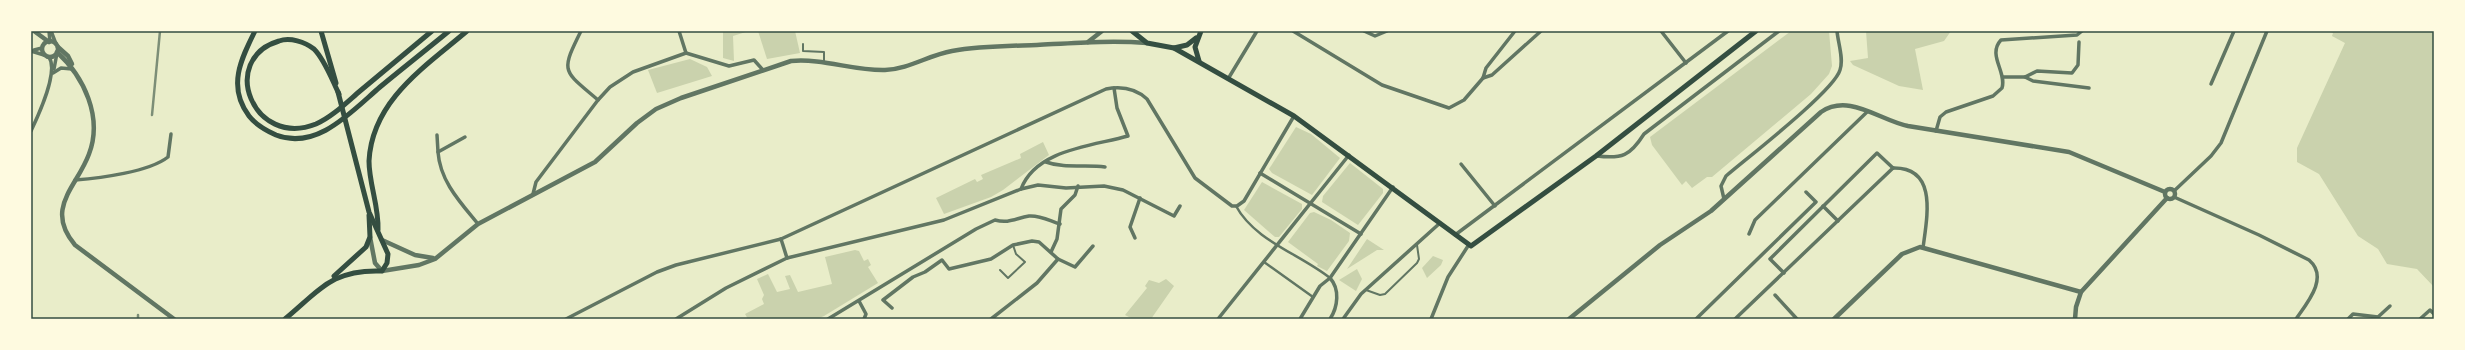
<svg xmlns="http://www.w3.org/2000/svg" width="2465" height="350" viewBox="0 0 2465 350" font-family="'IBM Plex Sans',sans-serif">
<rect width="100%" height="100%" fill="#e9edc9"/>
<g fill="#cad2ad">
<polygon points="723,31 749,31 733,36 734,61 723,58"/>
<polygon points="758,31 795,31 800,53 767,59"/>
<polygon points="1791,31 1829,31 1832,66 1829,74 1811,94 1712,177 1707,177 1692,188 1686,181 1682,185 1652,145 1650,137"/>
<polygon points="1866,31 1951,31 1944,41 1915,49 1923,90 1899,86 1853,65 1850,61 1868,58"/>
<polygon points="2329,31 2434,31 2434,287 2417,269 2387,264 2378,249 2358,236 2319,174 2297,162 2297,148 2345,43 2332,36 2333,33"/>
<polygon points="690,59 707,67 712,76 657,93 648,70"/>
<polygon points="1296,127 1311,134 1340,158 1312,195 1272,173 1269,169"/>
<polygon points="1043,142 1049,155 1003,190 991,197 944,214 936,198 975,179 977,182 983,179 981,175 1021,158 1020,154"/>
<polygon points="1350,163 1383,189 1383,193 1358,225 1322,202 1323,196"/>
<polygon points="1262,182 1302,204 1302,209 1279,237 1275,237 1244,210"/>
<polygon points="1314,212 1331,220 1350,233 1349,241 1327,271 1317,266 1318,264 1288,242 1310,213"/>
<polygon points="1367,239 1384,250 1377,250 1347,269"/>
<polygon points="855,250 859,251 864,261 868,259 871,265 868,267 878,283 824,316 817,319 748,319 745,314 764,304 762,299 764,295 757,279 768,274 777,292 790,289 785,276 790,275 798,292 832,284 825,257"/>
<polygon points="1433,256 1443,260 1441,265 1427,278 1422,268"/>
<polygon points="1357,269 1362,279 1356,291 1339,280"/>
<polygon points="1166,279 1174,286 1151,319 1133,319 1125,315 1147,288 1145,286 1149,280 1159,283"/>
</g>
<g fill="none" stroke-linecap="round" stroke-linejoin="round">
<g stroke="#617663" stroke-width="2">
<polyline points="803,44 803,51 824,52 824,62"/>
<polyline points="1000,270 1008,278 1025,262 1016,254 1013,245"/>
<polyline points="1366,290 1380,295 1385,294 1417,263 1419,259 1417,245"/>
</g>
<g stroke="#617663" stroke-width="2.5">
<path d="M1236,206C1255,241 1300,254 1330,278"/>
<polyline points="1264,262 1313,297"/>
</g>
<g stroke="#617663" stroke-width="3.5">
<polyline points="49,31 50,42"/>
<polyline points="51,31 56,44"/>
<path d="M581,31C560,73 563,70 598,100"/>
<polyline points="679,31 686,53"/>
<polyline points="1293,31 1382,85 1449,108 1464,100 1483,78 1486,68 1515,31"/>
<polyline points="1364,31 1375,36 1387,31"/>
<polyline points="1661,31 1686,63"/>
<polyline points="34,50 42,48"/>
<polyline points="31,51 44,55"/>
<polyline points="54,69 57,53"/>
<polyline points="53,73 61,68 72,69"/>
<polyline points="2003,77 2025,77 2037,71 2072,73 2078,65 2079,42"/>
<polyline points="2025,77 2033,81 2089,88"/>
<polyline points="1483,78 1492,75 1541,31"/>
<polyline points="1228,79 1257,31"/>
<polyline points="2211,84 2234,31"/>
<path d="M31,131C38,116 59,72 49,57"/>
<path d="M1936,131L1940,117L1946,112L1993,96L2002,88C2007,72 1987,55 2001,40L2077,35L2082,31"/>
<polyline points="437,135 438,152"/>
<path d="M465,137L438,152C440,181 460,202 478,224"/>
<path d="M1597,156C1622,159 1630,156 1644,134L1779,31"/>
<path d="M1046,162C1065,169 1086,164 1105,167"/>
<polyline points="1461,164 1495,206"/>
<path d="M1893,168C1938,167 1927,217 1923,248"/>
<polyline points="1260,173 1361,234"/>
<path d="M75,180C100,178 149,172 168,157L171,134"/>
<path d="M1021,189C1036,149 1093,146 1128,136L1117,108L1114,88"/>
<polyline points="2174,191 2211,156 2221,143 2267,31"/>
<polyline points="533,194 536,182 598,100 610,87 633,72 686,53 729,66 754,60 763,70"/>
<path d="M2174,197L2259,235L2309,260C2329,277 2308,302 2296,319"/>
<path d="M1724,199L1721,186L1726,176C1747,158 1834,91 1840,70C1844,59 1838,43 1837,31"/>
<polyline points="1823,206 1838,221"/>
<polyline points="1749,234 1755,220 1867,112"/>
<polyline points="1455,235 1728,31"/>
<polyline points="1135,238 1130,227 1140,198"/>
<polyline points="781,239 787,258"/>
<polyline points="1051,252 1057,239 1061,209 1075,195 1078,186"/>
<polyline points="1784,273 1770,259 1877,153 1893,168"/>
<polyline points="1775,295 1797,319"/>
<polyline points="859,301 866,314 864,319"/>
<polyline points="892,308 883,300 913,277 925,272 942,260 949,269 991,259 1013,245 1032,241 1039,242 1058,259"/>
<path d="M566,319L657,272L676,265L781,239L1106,89C1121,86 1135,88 1147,99L1195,178L1232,206H1237L1244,201L1294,116"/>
<polyline points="676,319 726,288 787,258 944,220 1021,189 1038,185 1066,188 1104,186 1123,190 1174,216 1180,206"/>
<path d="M828,319L976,229L995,220C1009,224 1016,218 1029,216C1040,215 1050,221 1060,224"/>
<polyline points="991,319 1037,283 1058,259 1075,267 1093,246"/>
<polyline points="1218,319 1349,155"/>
<polyline points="1300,319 1320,286 1330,278 1393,187"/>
<path d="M1330,319C1338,307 1340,289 1330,278"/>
<polyline points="1343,319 1361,294 1440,223"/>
<polyline points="1431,319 1448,277 1468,246"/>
<polyline points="1696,319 1816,202 1806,192"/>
<polyline points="1735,319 1893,168"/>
<polyline points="2348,319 2353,314 2378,317 2390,306"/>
<polyline points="2420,319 2430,310 2434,314"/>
</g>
<g stroke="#617663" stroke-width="4.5">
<polyline points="34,31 49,42"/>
<circle cx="50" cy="49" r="8"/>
<polyline points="1088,42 1102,31"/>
<polyline points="58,47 68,56 72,64"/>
<path d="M57,52C84,77 103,117 89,154C77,187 44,208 75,245L174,319"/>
<circle cx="2170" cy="194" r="5"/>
<path d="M370,237L375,263L382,271L419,265L435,259L478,224L595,162L637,123L656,109L681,98L791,61C823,58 854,71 885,70C909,69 929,55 952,51C980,46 1009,46 1037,45C1074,43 1111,40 1147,43"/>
<polyline points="382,240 415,255 433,258"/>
<path d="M1569,319L1660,245L1711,211L1821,112C1849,93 1879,120 1908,126L2069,152L2165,192"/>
<polyline points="1834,319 1902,254 1920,247 2081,292"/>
<polyline points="2075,319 2076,307 2081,292 2167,198"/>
</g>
<g stroke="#344e41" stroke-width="5">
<path d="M255,31C241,59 227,87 249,116C256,125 265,130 276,135C317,151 352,111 380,87C403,68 426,50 449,31"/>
<polyline points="321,31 336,83"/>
<polyline points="1132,31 1147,43 1174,48 1294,116 1471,246 1596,156 1756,31"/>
<polyline points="1174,48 1187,45 1196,38"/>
<polyline points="1199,61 1195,47 1201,31"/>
<path d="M339,94C332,80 325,60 314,49C305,42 290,37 279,41C218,59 253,149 316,124C332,117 346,103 360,91C384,71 408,51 432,31"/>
<path d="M378,230C379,206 369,184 369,161C372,100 426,66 467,31"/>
<polyline points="334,276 366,247 370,237 369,215"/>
<path d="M285,319C320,290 332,269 382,271L387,263L388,254L369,212L338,92"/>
</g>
<g stroke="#7c8e77" stroke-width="2.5">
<polyline points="152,115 160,31"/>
<polyline points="138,319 138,315"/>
</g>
</g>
<rect width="2465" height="350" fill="none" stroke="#fefae0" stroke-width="64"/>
<rect x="32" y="32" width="2401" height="286" fill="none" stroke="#344e41" stroke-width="1.5"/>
</svg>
